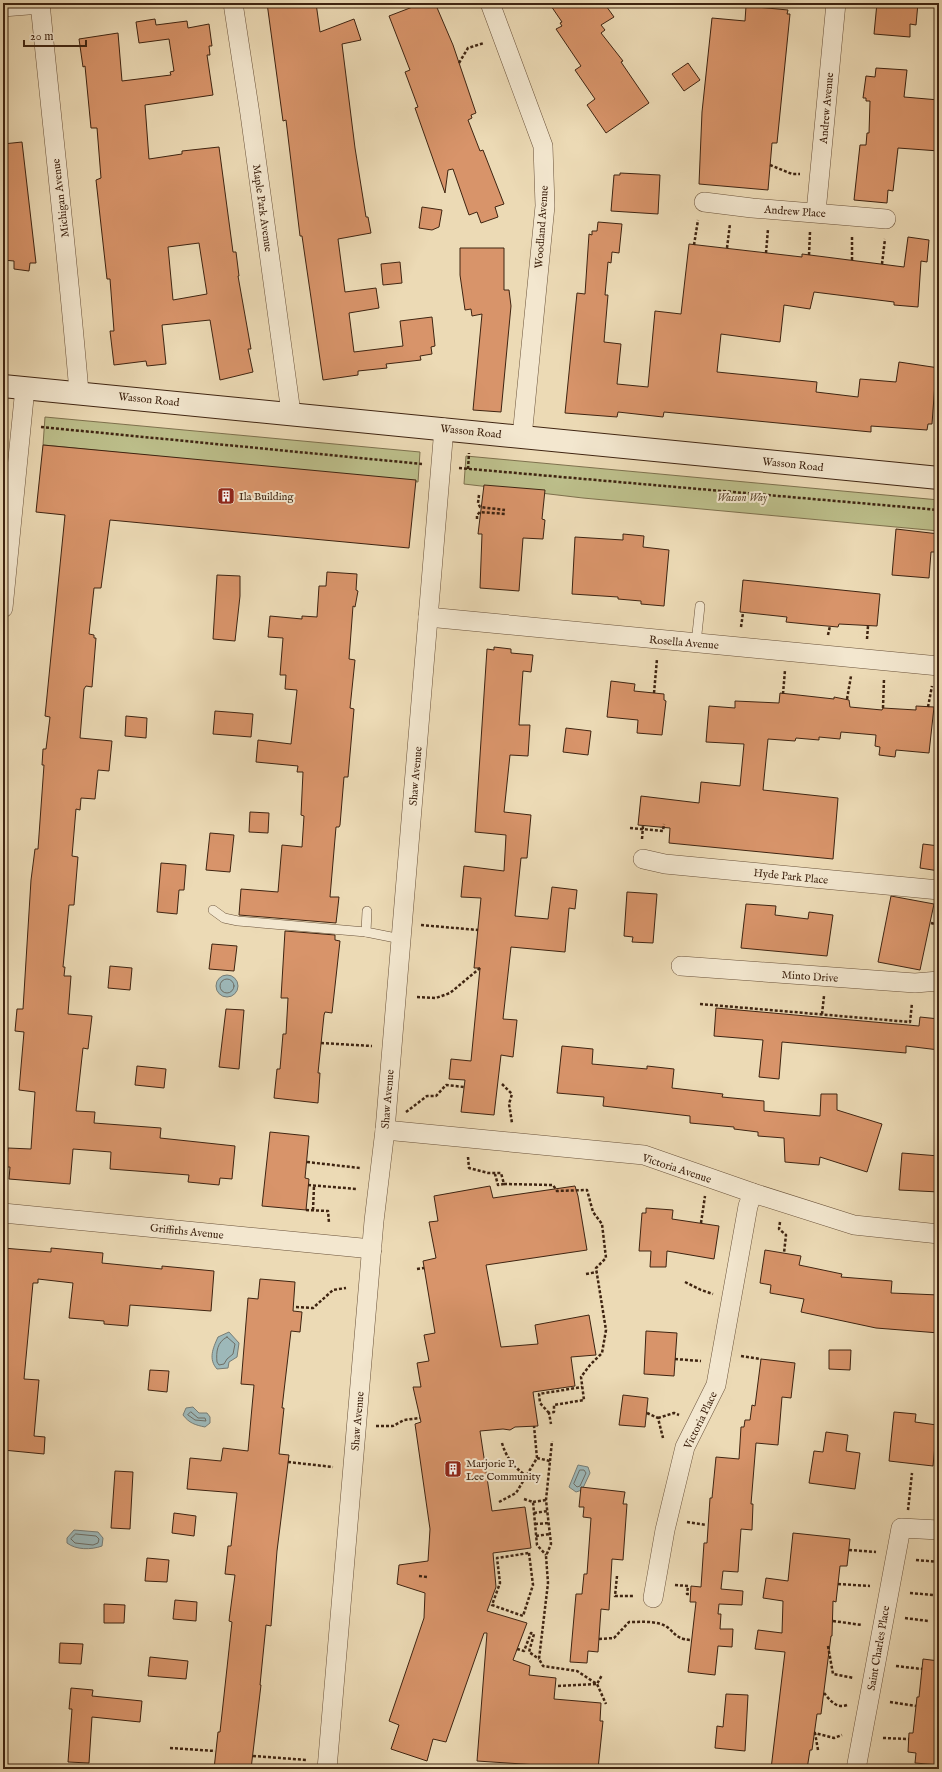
<svg xmlns="http://www.w3.org/2000/svg" width="942" height="1772" viewBox="0 0 942 1772" font-family="'IM FELL English',serif">
<rect width="100%" height="100%" fill="#ecdab5"/>
<filter id="stains"><feTurbulence type="fractalNoise" baseFrequency=".005" numOctaves="4"/><feColorMatrix values="0 0 0 0 .2 0 0 0 0 .09 0 0 0 0 .02 0 0 0 .5 -.17"/></filter>
<radialGradient id="worn" r=".72"><stop offset=".6" stop-color="#630" stop-opacity="0"/><stop offset="1" stop-color="#630" stop-opacity=".3"/></radialGradient>
<g fill="#bcbe8a" stroke="#7e714e">
<polygon points="45,417 420,452 418,482 43,445"/>
<polygon points="466,456 939,500 939,531 583,498 464,484"/>
</g>
<g fill="#9db8b9" stroke="#777d76">
<circle cx="227" cy="986" r="11"/>
<path d="M229,1332L239,1343L237,1357L229,1362L228,1368L217,1369C208,1359 213,1348 218,1337Z"/>
<path d="M193,1407L199,1413H207L210,1417V1423L205,1427C195,1425 189,1423 183,1415L186,1408Z"/>
<polygon points="578,1465 588,1467 590,1473 582,1490 576,1492 569,1487"/>
<path d="M74,1530L98,1532L103,1538L102,1546C91,1550 76,1550 67,1543V1538Z"/>
</g>
<g fill="none" stroke-linecap="round" stroke-linejoin="round">
<g stroke="#6e6e65" stroke-width="1">
<circle cx="227" cy="986" r="7"/>
<path d="M227,1337L235,1344L233,1354L227,1359L224,1364L219,1365L217,1362C216,1352 217,1342 227,1337Z"/>
<polygon points="191,1412 198,1418 205,1418 206,1421 195,1420 188,1415"/>
<polygon points="580,1470 584,1470 586,1473 580,1486 577,1487 574,1484"/>
<polygon points="76,1534 96,1536 99,1539 98,1543 93,1545 75,1543 71,1539"/>
</g>
</g>
<g fill="#d8946a" stroke="#3f2411" fill-rule="evenodd">
<polygon points="267,3 316,3 320,32 354,19 361,40 342,44 355,148 366,217 368,217 371,233 338,239 345,292 376,288 379,308 349,313 354,352 403,346 400,321 432,317 435,346 431,347 432,354 420,356 421,360 386,364 387,368 358,371 358,375 323,380 302,236 300,236 286,120 283,121"/>
<polygon points="423,3 435,3 453,45 476,113 471,115 472,118 468,120 480,151 483,150 504,204 495,207 498,217 481,223 477,212 469,215 453,169 448,170 445,193 415,108 418,107 405,72 410,70 389,16"/>
<polygon points="549,3 604,3 614,17 601,25 605,30 601,33 623,61 621,62 649,103 606,133 587,105 595,99 575,70 581,66 556,29 562,26 560,23 562,22"/>
<polygon points="877,3 918,3 916,25 910,24 910,37 874,34"/>
<polygon points="746,6 788,10 787,14 790,14 777,143 772,143 768,190 699,184 702,112 712,18 745,21"/>
<path d="M155,19L156,25L187,21L188,28L209,24L212,46H209L210,55H207L213,95L145,105L149,159L182,154V151L219,147L233,252H236L239,276H238L251,349H248L253,372L220,380L210,320L162,325L166,364L147,366L146,361L114,365L110,331H114L110,279H107L96,180L101,178L97,128H91L85,66L83,67L79,39L118,33L122,81L171,75L170,72L174,71L169,39L139,43L136,22ZM199,243L207,294L173,300L168,247Z"/>
<polygon points="688,63 700,80 684,91 672,74"/>
<polygon points="876,68 907,70 904,97 939,100 939,151 898,148 893,191 888,190 887,203 854,200 860,145 866,145 867,133 869,133 870,101 866,101 866,98 863,98 866,76 875,77"/>
<polygon points="22,142 36,263 30,263 29,271 14,269 14,261 3,260 3,144"/>
<polygon points="620,173 660,175 658,214 611,211 614,175 620,175"/>
<polygon points="422,207 442,210 439,227 432,230 419,228"/>
<polygon points="598,222 622,224 619,253 612,252 611,263 608,262 605,295 608,295 604,342 621,344 617,384 648,387 655,311 681,314 689,244 802,257 802,254 904,267 908,237 929,240 927,262 921,261 918,307 894,305 894,302 814,292 810,309 784,305 780,342 721,334 717,372 817,382 816,392 858,397 860,379 896,382 899,362 939,368 939,384 935,383 932,424 928,424 927,430 871,426 871,432 664,412 663,417 618,412 617,417 565,413 577,293 585,294 589,234 592,235 592,231 597,231"/>
<polygon points="460,248 504,248 504,290 509,290 511,306 501,412 473,410 482,314 472,316 471,309 465,310 460,275"/>
<polygon points="400,262 402,283 383,285 381,264"/>
<polygon points="43,445 416,480 409,548 110,520 101,588 94,588 89,634 94,635 94,638 96,638 92,687 86,686 84,689 80,738 112,741 109,771 98,770 95,799 81,798 80,810 76,809 72,856 78,857 74,905 69,905 63,967 65,967 64,976 71,976 68,1014 92,1016 88,1049 83,1048 76,1111 95,1112 94,1123 161,1128 160,1138 235,1146 232,1179 220,1178 219,1185 188,1182 189,1175 110,1169 111,1152 73,1149 70,1184 9,1179 10,1167 6,1167 8,1148 31,1149 35,1092 19,1090 24,1032 15,1031 17,1009 23,1009 31,880 35,849 38,849 44,765 42,765 43,749 46,749 50,717 45,716 65,515 36,512"/>
<polygon points="484,485 545,490 542,519 545,520 543,539 523,538 519,591 480,588 482,534 478,534"/>
<polygon points="896,529 939,534 939,552 931,552 929,578 892,575"/>
<polygon points="623,534 644,536 643,547 669,550 664,606 641,604 641,601 618,599 618,597 572,594 575,537 623,540"/>
<polygon points="327,572 357,574 356,590 358,591 355,607 353,606 349,659 355,660 350,708 354,709 348,777 344,777 340,825 339,827 336,827 330,897 339,897 336,923 239,915 241,889 278,892 282,845 302,847 304,816 301,815 303,772 297,772 298,766 256,762 258,740 291,744 297,690 285,689 286,675 280,675 283,638 268,637 270,616 302,619 302,616 317,617 319,586 326,586"/>
<polygon points="217,575 240,576 240,596 235,641 213,639"/>
<polygon points="743,580 880,594 877,626 839,624 838,627 816,625 786,622 787,617 740,612"/>
<polygon points="494,647 511,649 511,653 533,655 531,672 523,671 519,725 530,725 528,756 510,755 504,812 531,815 527,858 521,858 515,916 548,919 552,887 577,890 575,909 569,908 565,952 511,947 503,1019 517,1020 513,1057 501,1055 494,1115 461,1112 465,1080 449,1079 451,1059 471,1061 480,968 474,968 481,898 461,897 464,866 504,871 506,835 475,832 487,649 494,650"/>
<polygon points="611,681 635,684 634,691 664,694 664,700 666,701 662,735 637,733 638,720 607,717"/>
<polygon points="780,693 834,699 834,697 849,700 850,707 882,710 883,708 916,710 916,706 934,707 929,753 896,750 895,757 879,755 880,747 875,746 876,735 841,732 840,739 819,737 819,740 796,738 795,741 768,739 763,790 838,798 833,859 669,843 670,828 638,825 641,796 699,803 701,782 740,786 744,744 706,742 709,706 735,708 735,701 779,703"/>
<polygon points="215,711 253,714 251,737 213,734"/>
<polygon points="126,716 147,718 146,738 125,736"/>
<polygon points="566,728 591,731 588,755 563,752"/>
<polygon points="250,812 269,813 268,833 249,832"/>
<polygon points="210,833 234,835 230,872 206,870"/>
<polygon points="923,844 939,846 939,871 920,868"/>
<polygon points="161,863 186,865 184,890 179,890 177,914 157,912"/>
<polygon points="627,892 657,894 653,943 632,942 633,937 624,936"/>
<polygon points="891,896 934,904 920,970 878,962"/>
<polygon points="746,904 776,906 775,915 808,919 809,912 833,915 827,956 741,948"/>
<polygon points="285,931 335,935 335,940 340,941 332,1013 325,1012 324,1015 318,1073 320,1073 318,1103 274,1098 277,1069 280,1069 283,1034 286,1034 288,998 281,998"/>
<polygon points="212,944 237,946 234,971 209,969"/>
<polygon points="110,966 132,968 130,990 108,988"/>
<polygon points="716,1008 919,1026 920,1017 939,1019 939,1050 906,1046 906,1053 782,1042 779,1079 759,1077 763,1040 714,1036"/>
<polygon points="226,1009 244,1010 239,1069 219,1067"/>
<polygon points="562,1046 593,1049 592,1064 647,1069 647,1066 674,1069 672,1088 723,1094 722,1097 764,1101 764,1111 820,1116 821,1094 837,1094 837,1110 882,1124 867,1172 820,1157 819,1165 785,1162 784,1138 758,1136 758,1132 734,1129 734,1127 690,1123 690,1116 603,1106 604,1097 557,1093"/>
<polygon points="137,1066 166,1069 164,1088 135,1085"/>
<polygon points="270,1132 309,1136 305,1178 309,1179 306,1210 262,1206"/>
<polygon points="902,1153 939,1156 939,1192 899,1190"/>
<polygon points="490,1186 493,1198 575,1186 578,1196 587,1250 486,1265 501,1347 538,1344 535,1325 589,1315 596,1355 571,1357 575,1386 533,1392 538,1426 515,1427 510,1430 503,1429 480,1431 492,1511 525,1507 531,1548 493,1553 496,1587 487,1611 527,1623 513,1660 530,1666 529,1675 556,1678 554,1699 601,1703 600,1721 603,1721 598,1769 477,1761 487,1633 484,1633 446,1742 433,1739 427,1761 391,1749 399,1725 389,1721 424,1618 425,1593 397,1584 399,1565 428,1561 430,1529 415,1424 421,1422 413,1387 421,1387 417,1363 429,1361 424,1335 435,1333 423,1261 436,1258 429,1222 438,1221 434,1196"/>
<polygon points="646,1208 673,1210 672,1219 719,1226 714,1259 667,1251 666,1267 650,1267 651,1251 639,1251 642,1213 646,1213"/>
<polygon points="3,1248 51,1252 51,1248 103,1253 102,1263 162,1269 162,1266 214,1271 211,1311 130,1305 128,1326 104,1324 104,1321 69,1318 73,1283 38,1279 38,1283 33,1283 24,1379 39,1380 34,1436 45,1437 44,1454 3,1450"/>
<polygon points="765,1250 801,1256 799,1265 842,1274 841,1277 892,1281 891,1293 939,1295 939,1333 876,1328 801,1312 804,1299 770,1293 771,1285 760,1283"/>
<polygon points="260,1279 295,1282 293,1311 302,1312 300,1332 291,1331 282,1408 284,1408 279,1454 289,1455 277,1551 271,1626 266,1625 260,1685 261,1685 251,1769 214,1769 218,1732 220,1732 232,1622 229,1621 235,1575 225,1574 228,1546 231,1546 237,1493 187,1489 190,1458 221,1461 223,1448 248,1451 254,1385 241,1384 248,1298 258,1299"/>
<polygon points="646,1331 677,1333 674,1376 644,1374"/>
<polygon points="829,1350 851,1350 850,1370 829,1369"/>
<polygon points="761,1359 795,1363 791,1398 782,1397 778,1445 756,1443 751,1504 753,1504 752,1530 741,1529 738,1572 723,1571 721,1589 743,1591 742,1605 719,1604 718,1614 721,1614 720,1629 733,1629 732,1647 718,1646 715,1675 688,1672 696,1602 690,1602 691,1586 701,1587 704,1543 707,1543 710,1498 712,1498 716,1457 739,1459 741,1427 744,1427 745,1420 750,1420 752,1405 755,1406"/>
<polygon points="150,1370 169,1371 167,1392 148,1390"/>
<polygon points="623,1395 648,1398 645,1427 619,1425"/>
<polygon points="894,1412 916,1414 915,1422 937,1425 933,1466 889,1461"/>
<polygon points="826,1432 848,1435 846,1451 860,1453 855,1489 809,1483 814,1451 823,1452"/>
<polygon points="115,1471 133,1472 130,1529 111,1528"/>
<polygon points="581,1487 625,1492 623,1504 627,1504 623,1560 612,1559 609,1610 601,1609 598,1652 588,1651 587,1663 570,1662 576,1594 582,1594 584,1574 587,1574 591,1518 583,1517 584,1507 579,1507"/>
<polygon points="174,1513 196,1516 194,1536 172,1533"/>
<polygon points="793,1533 850,1539 847,1566 840,1566 836,1602 833,1601 832,1636 831,1636 821,1714 817,1714 812,1750 810,1750 807,1769 771,1769 785,1652 755,1649 758,1630 782,1633 783,1601 763,1598 766,1578 788,1581"/>
<polygon points="147,1558 169,1560 167,1582 145,1581"/>
<polygon points="175,1600 197,1602 196,1621 173,1619"/>
<polygon points="104,1604 125,1605 124,1623 104,1623"/>
<polygon points="60,1643 83,1644 81,1664 59,1663"/>
<polygon points="150,1657 188,1661 186,1679 148,1676"/>
<polygon points="923,1659 939,1661 939,1765 915,1763 916,1753 908,1752 909,1733 913,1733 917,1697 919,1697"/>
<polygon points="71,1688 93,1690 92,1696 142,1701 140,1722 92,1717 89,1763 68,1762 72,1709 69,1709"/>
<polygon points="726,1694 748,1695 745,1751 715,1748 717,1726 723,1727"/>
</g>
<g fill="none" stroke-linecap="round" stroke-linejoin="round">
<defs>
<g id="lane">
<polyline points="3,12 41,9"/>
<polyline points="696,643 700,606"/>
<polyline points="213,910 224,918 238,921 366,932"/>
<polyline points="367,911 366,932 401,939"/>
</g>
<g id="street">
<path d="M40,3C53,133 68,262 79,392"/>
<polyline points="233,3 250,114 291,413"/>
<polyline points="490,3 543,146 545,206 522,437"/>
<polyline points="704,202 752,208 886,219"/>
<polyline points="816,212 836,3"/>
<polyline points="3,608 25,388"/>
<polyline points="428,617 939,666"/>
<polyline points="643,859 665,864 939,890"/>
<polyline points="681,966 915,983 939,981"/>
<polyline points="385,1130 644,1155 753,1193 854,1225 939,1234"/>
<polyline points="3,1213 372,1249"/>
<polyline points="653,1598 665,1530 685,1447 716,1385 748,1206 753,1193"/>
<polyline points="327,1769 374,1221 385,1130 444,428"/>
<polyline points="856,1769 901,1528 939,1530"/>
</g>
<polyline id="secondary" points="3,386 939,478"/>
</defs>
<use href="#lane" stroke="#6a523a" stroke-width="10"/>
<use href="#street" stroke="#6a523a" stroke-width="20"/>
<use href="#secondary" stroke="#3f2411" stroke-width="24"/>
<g stroke="#3f2411" stroke-width="2.5" stroke-dasharray="3 2" stroke-linecap="butt">
<polyline points="459,63 468,48 484,43"/>
<polyline points="770,165 792,174 800,174"/>
<polyline points="694,245 698,220"/>
<polyline points="727,248 730,224"/>
<polyline points="766,253 768,229"/>
<polyline points="809,255 810,232"/>
<polyline points="852,260 852,235"/>
<polyline points="882,264 885,239"/>
<polyline points="41,427 422,464"/>
<polyline points="459,468 939,510"/>
<polyline points="468,469 469,453"/>
<polyline points="479,495 478,503 480,507 505,510"/>
<polyline points="477,519 477,515 480,512 505,514"/>
<polyline points="741,627 743,613"/>
<polyline points="828,635 830,626"/>
<polyline points="867,639 868,626"/>
<polyline points="654,693 657,659"/>
<polyline points="783,694 785,670"/>
<polyline points="847,699 851,676"/>
<polyline points="928,707 932,686"/>
<polyline points="883,708 884,679"/>
<polyline points="630,828 663,831 664,824"/>
<polyline points="642,839 643,826"/>
<polyline points="931,923 939,925"/>
<polyline points="421,925 478,930"/>
<polyline points="417,997 436,998 450,993 480,968"/>
<polyline points="700,1004 910,1022 912,1003"/>
<polyline points="822,1014 824,996"/>
<polyline points="321,1043 372,1046"/>
<polyline points="502,1084 512,1094 509,1104 512,1123"/>
<polyline points="406,1112 427,1096 436,1096 446,1085 464,1087"/>
<polyline points="468,1157 469,1168 488,1173 501,1173 504,1184 498,1185 495,1174"/>
<polyline points="307,1162 360,1168"/>
<polyline points="504,1184 553,1185 557,1191 587,1190 593,1212 602,1224 606,1258 596,1268 606,1330 602,1353 590,1365 581,1377 584,1400 554,1405 554,1412 549,1413 551,1424"/>
<polyline points="308,1185 357,1189"/>
<polyline points="306,1210 328,1211 329,1223"/>
<polyline points="313,1210 314,1186"/>
<polyline points="780,1222 779,1229 786,1235 784,1253"/>
<polyline points="701,1223 705,1196"/>
<polyline points="417,1269 424,1268"/>
<polyline points="586,1274 597,1272"/>
<polyline points="685,1282 701,1290 713,1294"/>
<polyline points="296,1307 313,1308 333,1290 346,1288"/>
<polyline points="741,1356 761,1359"/>
<polyline points="675,1359 701,1361"/>
<polyline points="549,1413 540,1403 539,1394 582,1387"/>
<polyline points="647,1413 658,1418 663,1438"/>
<polyline points="658,1418 674,1413 679,1415"/>
<polyline points="376,1426 393,1426 404,1420 420,1418"/>
<path d="M502,1443C506,1457 514,1468 527,1476"/>
<polyline points="537,1458 550,1461 546,1500 551,1544 546,1556 548,1583 539,1659 543,1666 577,1671 597,1684 606,1704"/>
<polyline points="550,1461 552,1441"/>
<polyline points="288,1462 333,1467"/>
<polyline points="524,1499 533,1502 537,1545 546,1555"/>
<polyline points="499,1502 516,1493 537,1458 534,1426"/>
<polyline points="533,1502 546,1500"/>
<polyline points="908,1510 912,1473"/>
<polyline points="534,1513 548,1511"/>
<polyline points="687,1522 706,1525"/>
<polyline points="535,1524 550,1523"/>
<polyline points="536,1536 550,1534"/>
<polyline points="849,1550 876,1552"/>
<polygon points="529,1553 533,1585 523,1616 492,1605 500,1583 497,1558"/>
<polyline points="916,1560 939,1562"/>
<polyline points="419,1576 427,1577"/>
<polyline points="617,1576 615,1596 634,1596"/>
<polyline points="838,1584 870,1586"/>
<polyline points="675,1585 688,1586 687,1594 690,1594"/>
<polyline points="910,1593 933,1595"/>
<polyline points="905,1618 928,1621"/>
<polyline points="833,1621 862,1625"/>
<path d="M599,1639L614,1638L629,1622C640,1622 651,1621 661,1624C675,1629 672,1639 691,1640"/>
<polyline points="828,1646 833,1674 854,1678"/>
<polyline points="517,1649 524,1651 531,1633 534,1634 529,1652 539,1659"/>
<polyline points="896,1666 922,1669"/>
<polyline points="558,1686 597,1684 602,1675"/>
<path d="M824,1693C830,1700 836,1709 847,1705"/>
<polyline points="890,1702 916,1706"/>
<polyline points="883,1738 909,1739"/>
<polyline points="170,1748 215,1751"/>
<polyline points="818,1750 815,1733 834,1738 842,1735"/>
<polyline points="253,1756 307,1760"/>
</g>
<use href="#lane" stroke="#f3e7cf" stroke-width="9"/>
<use href="#street" stroke="#f3e7cf" stroke-width="19"/>
<use href="#secondary" stroke="#f3e7cf" stroke-width="22"/>
</g>
<defs>
<symbol id="building-square" viewBox="-11 -11 22 22"><rect x="-9" y="-9" width="18" height="18" rx="4" fill="#8f2418" stroke="#f3e7cf"/><path d="M-4-6H4V6H1V3H-1V6H-4ZM-2.5-4.3h1.7v1.8h-1.7ZM.8-4.3h1.7v1.8H.8ZM-2.5-1h1.7V.8h-1.7ZM.8-1h1.7V.8H.8Z" fill="#fff"/></symbol>
</defs>
<g fill-rule="evenodd">
<use href="#building-square" x="216" y="486" width="20" height="20"/>
<use href="#building-square" x="443" y="1459" width="20" height="20"/>
</g>
<g text-anchor="middle" stroke-width="4" stroke-linejoin="round" paint-order="stroke">
<g font-size="11" fill="#3f2411" stroke="#f3e7cf">
<text transform="translate(826 108) rotate(-85)" y="4">Andrew Avenue</text>
<text transform="translate(60 198) rotate(-97)" y="4">Michigan Avenue</text>
<text transform="translate(263 208) rotate(82)" y="4">Maple Park Avenue</text>
<text transform="translate(795 211) rotate(4)" y="4">Andrew Place</text>
<text transform="translate(541 227) rotate(-86)" y="4">Woodland Avenue</text>
<text transform="translate(149 399) rotate(6)" y="4">Wasson Road</text>
<text transform="translate(471 431) rotate(6)" y="4">Wasson Road</text>
<text transform="translate(793 464) rotate(6)" y="4">Wasson Road</text>
<text transform="translate(684 642) rotate(5)" y="4">Rosella Avenue</text>
<text transform="translate(415 776) rotate(-85)" y="4">Shaw Avenue</text>
<text transform="translate(791 876) rotate(6)" y="4">Hyde Park Place</text>
<text transform="translate(810 976) rotate(4)" y="4">Minto Drive</text>
<text transform="translate(387 1099) rotate(-85)" y="4">Shaw Avenue</text>
<text transform="translate(677 1168) rotate(18)" y="4">Victoria Avenue</text>
<text transform="translate(187 1231) rotate(6)" y="4">Griffiths Avenue</text>
<text transform="translate(700 1420) rotate(-64)" y="4">Victoria Place</text>
<text transform="translate(357 1421) rotate(-85)" y="4">Shaw Avenue</text>
<text transform="translate(878 1648) rotate(-80)" y="4">Saint Charles Place</text>
</g>
<g font-size="11" fill="#3f2411" stroke="#f3e7cf" text-anchor="start">
<text x="239" y="500">Ila Building</text>
<text x="466" y="1467">Marjorie P.<tspan x="466" dy="13">Lee Community</tspan></text>
</g>
<g font-size="11" font-style="italic" fill="#5e4a2f" stroke="#f3e7cf">
<text x="742" y="501">Wasson Way</text>
</g>
</g>
<rect width="942" height="1772" fill="none" stroke="#ecdab5" stroke-width="16"/>
<rect x="4" y="4" width="934" height="1764" fill="none" stroke="#3f2411" stroke-width="2"/>
<rect x="8" y="8" width="926" height="1756" fill="none" stroke="#3f2411"/>
<path d="M24 40v6h62v-6" fill="none" stroke="#3f2411" stroke-width="2"/>
<text x="30" y="40" font-size="12" fill="#3f2411" stroke="#f3e7cf" stroke-width="3" paint-order="stroke">20 m</text>
<rect width="100%" height="100%" filter="url(#stains)"/>
<rect width="100%" height="100%" fill="url(#worn)"/>
</svg>
